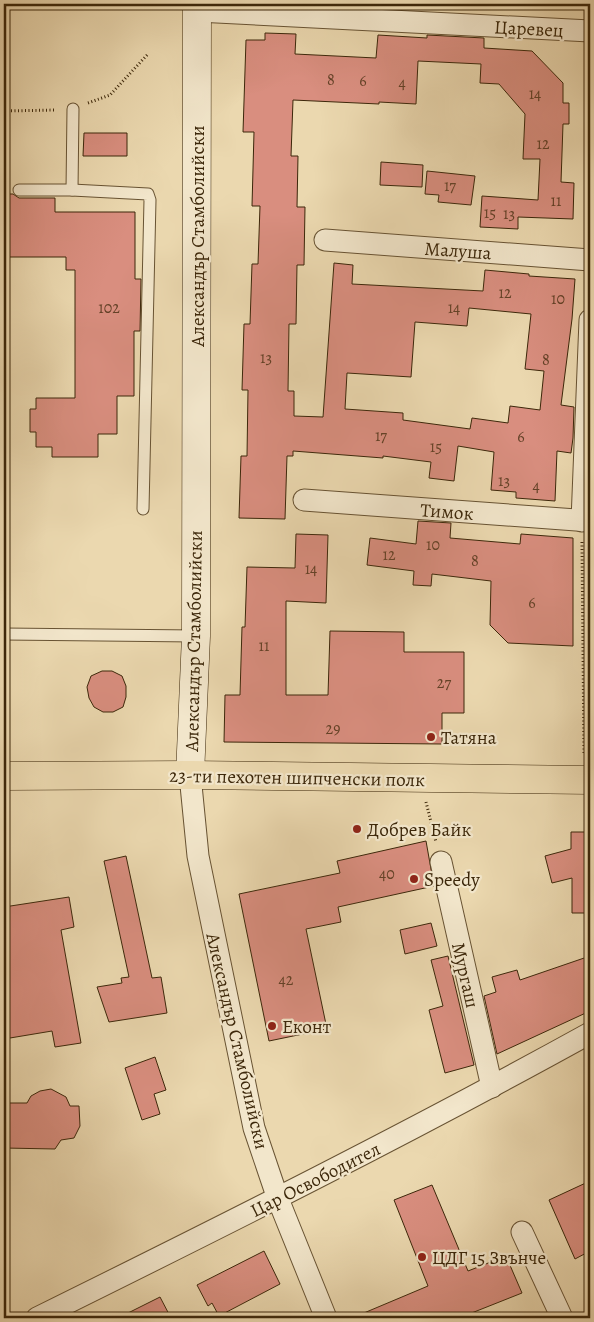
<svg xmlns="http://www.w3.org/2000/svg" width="594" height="1322" viewBox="0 0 594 1322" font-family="Alegreya,serif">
<rect width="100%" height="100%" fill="#ebd8af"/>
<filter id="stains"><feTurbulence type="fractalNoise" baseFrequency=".004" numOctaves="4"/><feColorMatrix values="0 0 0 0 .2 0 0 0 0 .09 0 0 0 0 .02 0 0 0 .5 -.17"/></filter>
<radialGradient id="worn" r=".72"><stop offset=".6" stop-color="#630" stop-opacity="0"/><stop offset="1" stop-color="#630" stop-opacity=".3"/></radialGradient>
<g fill="#d98e7f" stroke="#3c270a" fill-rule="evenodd">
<path d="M265,33L296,34L295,54L376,58L378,35L427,38V35L484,38V48L532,51L563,83V103H569V124H563L561,182L574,183L573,219L518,217V229L480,227L482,196L538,200L540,159H523L525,114L499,84L480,83L481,64L418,61L416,104L379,102V104L293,100L291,156H298L297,207H305L304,265H297L296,324H289L288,391H294V416L323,417L334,263L353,265L352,284L483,291L485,270L529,274V276L575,279L572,319L561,405L574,407L573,438L571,453L557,451L555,501L516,498V492L491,490L494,452L458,446L454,481L429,478L431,462L383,456V458L293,451V456H287L285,519L239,518L241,456H247L248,390H242L244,324H250L252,264H258L260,206H252L254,132H243L246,40H265ZM469,308L531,314L525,369L544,371L540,410L510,406L508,423L472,418L470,429L403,420V413L345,409L347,373L411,377L415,322L467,326Z"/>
<polygon points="84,133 127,133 127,156 83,156"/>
<polygon points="381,162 423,165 422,187 380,185"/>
<polygon points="427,171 475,176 471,205 438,202 439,195 425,194"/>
<polygon points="4,194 13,194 19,198 55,198 55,212 135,212 135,279 141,279 140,331 134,331 134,396 117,396 117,434 98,434 98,457 52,457 52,447 36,447 36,432 30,432 30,409 36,409 36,398 75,398 75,270 66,270 66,257 4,257"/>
<polygon points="418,521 451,523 450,538 520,544 521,534 573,538 573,646 508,643 490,625 491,581 432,574 431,586 413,585 414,571 367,565 370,538 416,544"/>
<polygon points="296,534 328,535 326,603 286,601 286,695 328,695 330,631 404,632 404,652 464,652 464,713 442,713 442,744 224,742 225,695 240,695 242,627 245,627 247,567 295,568"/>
<polygon points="102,671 112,671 122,676 126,686 126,697 123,707 113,712 103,712 94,707 89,698 87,687 91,676"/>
<polygon points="571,832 590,832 590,913 572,913 572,878 552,883 545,856 571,849"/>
<polygon points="426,841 434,886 338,907 341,922 306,929 327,1029 269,1041 239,894 340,873 337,861"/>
<polygon points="126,856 152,978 161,977 167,1013 109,1022 97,987 122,983 121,978 129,977 104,861"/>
<polygon points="69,897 74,927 61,930 81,1043 55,1047 52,1031 4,1039 4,907"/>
<polygon points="431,923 437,946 405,954 400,930"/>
<polygon points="448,956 474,1065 445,1073 429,1010 443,1006 431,960"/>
<polygon points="590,956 590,1011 497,1054 484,996 496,992 492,977 517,970 520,980"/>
<polygon points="155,1057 166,1090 154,1094 160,1114 142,1120 125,1068"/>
<polygon points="51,1089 66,1097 70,1106 79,1106 80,1126 74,1138 61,1140 55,1149 4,1148 4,1103 27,1103 31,1096 40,1091"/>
<polygon points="590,1181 590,1251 575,1259 549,1200"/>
<polygon points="432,1185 468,1271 506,1256 522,1293 459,1318 352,1318 428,1286 394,1200"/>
<polygon points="264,1251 280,1284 219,1316 212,1303 208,1306 197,1285"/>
<polygon points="160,1297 171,1318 118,1318"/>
</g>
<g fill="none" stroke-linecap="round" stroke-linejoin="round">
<defs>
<g id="service">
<polyline points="19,190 72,190 148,194 150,200 143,509"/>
<polyline points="72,190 73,109"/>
<polyline points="4,634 196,636"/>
</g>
<g id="minor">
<polyline points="197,11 590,31"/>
<polyline points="325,240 590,260"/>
<polyline points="304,500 590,521"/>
<polyline points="582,521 590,320"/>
<polyline points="190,775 198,856 254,1128 278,1199 326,1318"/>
<polyline points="441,862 492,1087"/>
<polyline points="522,1232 562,1318"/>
<path d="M37,1318C223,1226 409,1133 590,1033"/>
</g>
<polyline id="secondary" points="190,775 196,636 197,4"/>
<polyline id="primary" points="4,776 190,775 590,780"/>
</defs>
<use href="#service" stroke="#685333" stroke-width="13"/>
<use href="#minor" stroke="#685333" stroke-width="23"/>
<use href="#secondary" stroke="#3c270a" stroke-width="29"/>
<use href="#primary" stroke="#3c270a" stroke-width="29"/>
<g stroke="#3c270a" stroke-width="3" stroke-dasharray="1 2.5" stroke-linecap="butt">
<polyline points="88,103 110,95 148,54"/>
<polyline points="4,111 56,110"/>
<polyline points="582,542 584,755"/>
<polyline points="426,802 436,842"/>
</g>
<use href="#service" stroke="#f2e6cb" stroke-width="11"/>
<use href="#minor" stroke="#f2e6cb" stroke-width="21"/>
<use href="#secondary" stroke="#f2e6cb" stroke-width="28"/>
<use href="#primary" stroke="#ebd8af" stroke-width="28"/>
</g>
<g fill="#8f2418" stroke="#f2e6cb" stroke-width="2">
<circle cx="431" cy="737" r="5"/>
<circle cx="357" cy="829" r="5"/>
<circle cx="414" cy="879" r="5"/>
<circle cx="272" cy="1026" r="5"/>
<circle cx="422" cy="1257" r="5"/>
</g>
<g text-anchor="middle" stroke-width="4.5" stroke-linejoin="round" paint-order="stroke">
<g font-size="16" fill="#634127">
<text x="331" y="85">8</text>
<text x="363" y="86">6</text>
<text x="402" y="88">4</text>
<text x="535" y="99">14</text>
<text x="543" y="149">12</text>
<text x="450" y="191">17</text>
<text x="556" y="206">11</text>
<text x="490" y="218">15</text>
<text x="509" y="219">13</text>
<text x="505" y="298">12</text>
<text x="558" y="304">10</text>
<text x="109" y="313">102</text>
<text x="454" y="313">14</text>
<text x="266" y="363">13</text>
<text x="546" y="365">8</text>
<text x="381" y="441">17</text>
<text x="521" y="442">6</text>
<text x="436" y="452">15</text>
<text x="504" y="486">13</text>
<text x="536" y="491">4</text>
<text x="433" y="550">10</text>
<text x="389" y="560">12</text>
<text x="475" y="566">8</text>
<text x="311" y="574">14</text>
<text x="532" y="608">6</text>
<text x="264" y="651">11</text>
<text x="444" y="688">27</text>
<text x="333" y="734">29</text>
<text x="387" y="879">40</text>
<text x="286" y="985">42</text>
</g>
<g font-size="19" fill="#3c270a" stroke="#f2e6cb">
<text transform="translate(529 28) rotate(3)" y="7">Царевец</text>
<text transform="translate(197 236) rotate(-90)" y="7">Александър Стамболийски</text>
<text transform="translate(458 250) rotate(4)" y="7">Малуша</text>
<text transform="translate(447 511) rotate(4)" y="7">Тимок</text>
<text transform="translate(193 641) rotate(-89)" y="7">Александър Стамболийски</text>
<text transform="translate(297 777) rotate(1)" y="7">23-ти пехотен шипченски полк</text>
<text transform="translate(466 975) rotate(77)" y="7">Мургаш</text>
<text transform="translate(238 1041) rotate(77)" y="7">Александър Стамболийски</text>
<text transform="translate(315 1179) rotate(-27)" y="7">Цар Освободител</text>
</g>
<g font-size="19" fill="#3c270a" stroke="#f2e6cb" text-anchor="start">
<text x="441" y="744">Татяна</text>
<text x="367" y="836">Добрев Байк</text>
<text x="424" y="886">Speedy</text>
<text x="282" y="1033">Еконт</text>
<text x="432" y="1264">ЦДГ 15 Звънче</text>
</g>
</g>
<rect width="594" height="1322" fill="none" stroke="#ebd8af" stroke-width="20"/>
<rect x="5" y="5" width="584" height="1312" fill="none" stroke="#3c270a" stroke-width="2.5"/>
<rect x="10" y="10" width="574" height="1302" fill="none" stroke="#3c270a"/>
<rect width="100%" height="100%" filter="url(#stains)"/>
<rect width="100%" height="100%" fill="url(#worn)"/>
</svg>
